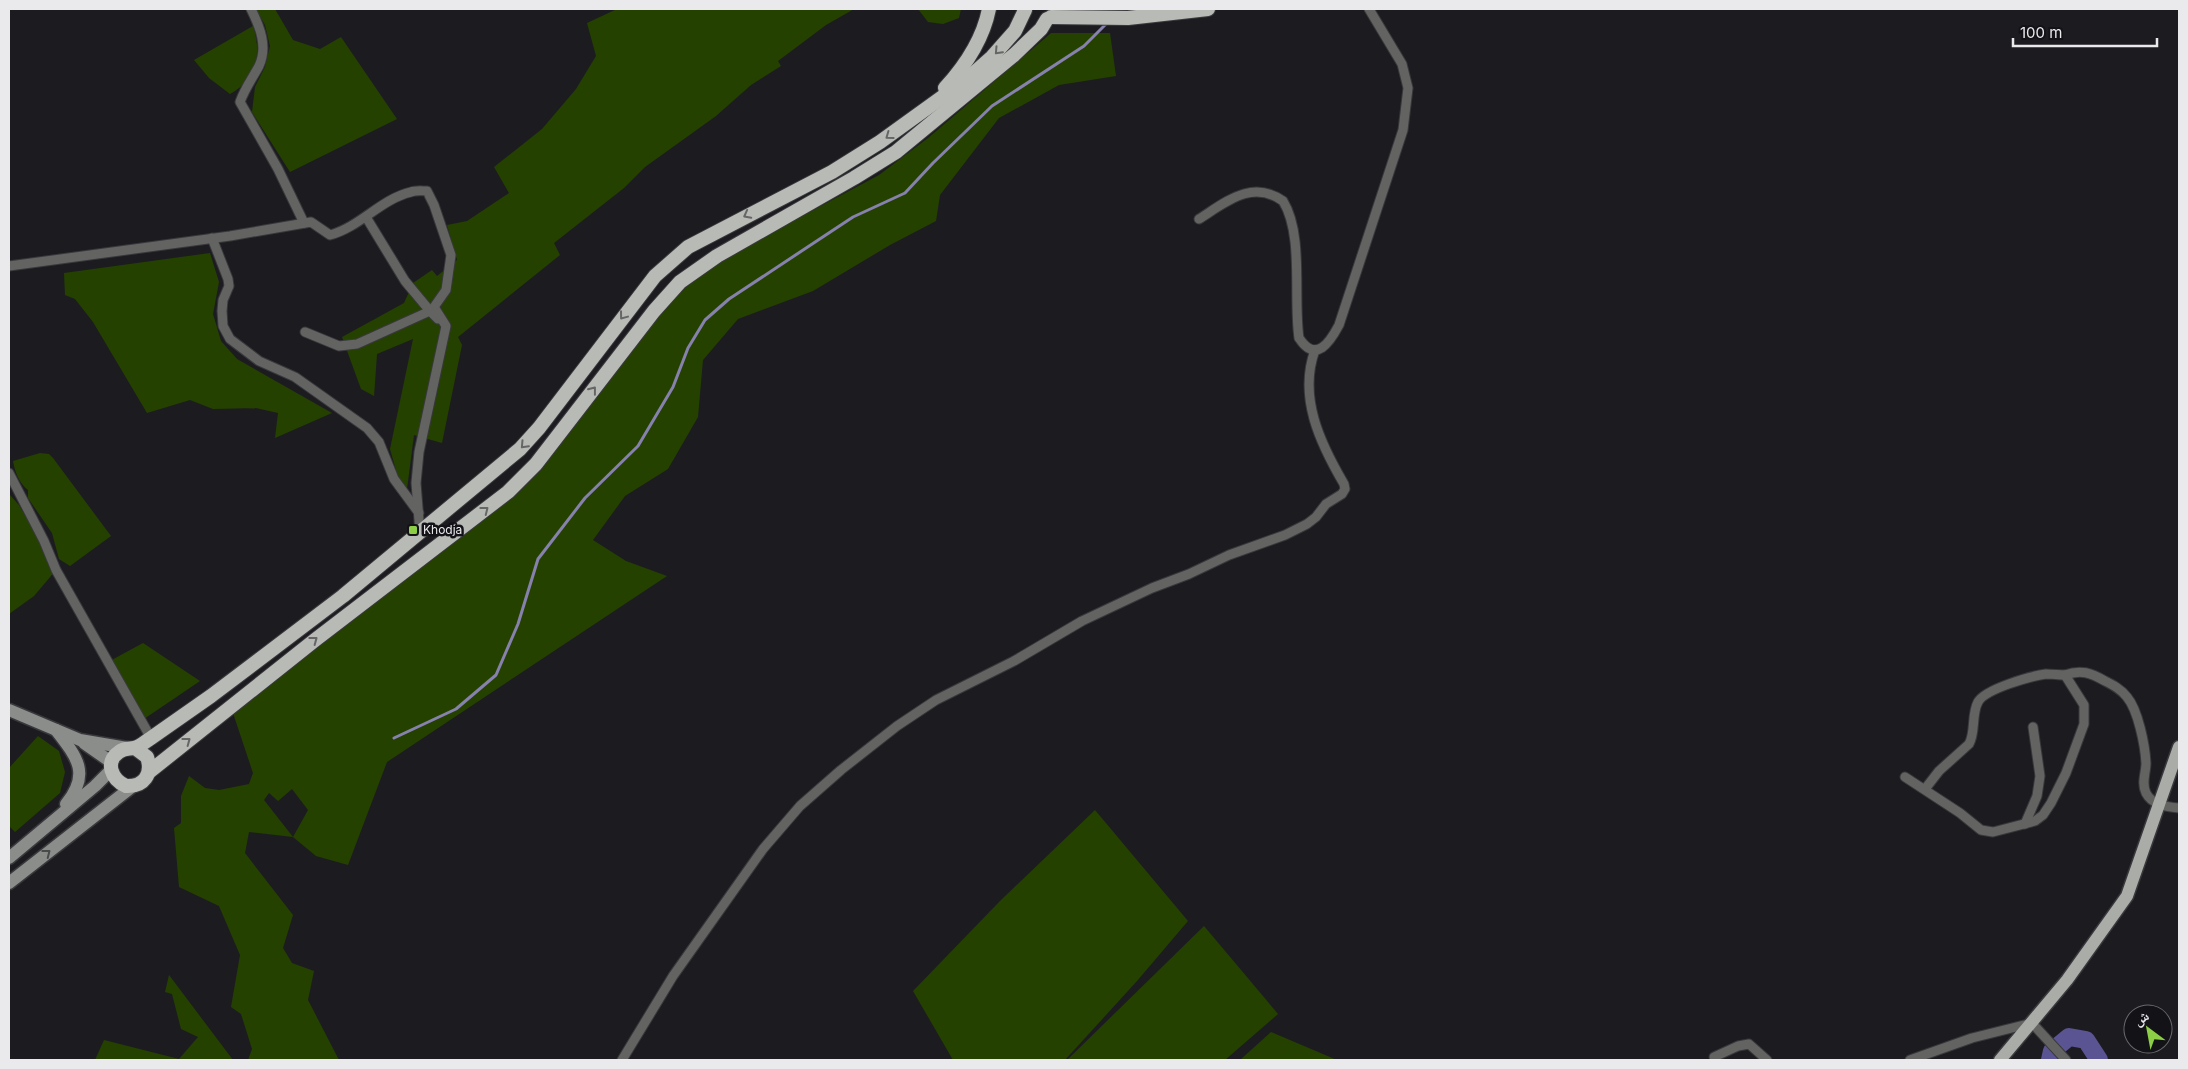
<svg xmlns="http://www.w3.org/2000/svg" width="2188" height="1069" viewBox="0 0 2188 1069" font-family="Inter,'Noto Naskh Arabic',sans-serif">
<rect width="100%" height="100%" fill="#1c1c20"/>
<g fill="#254100" fill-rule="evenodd">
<polygon points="256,9 275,9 293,40 320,49 341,37 397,119 290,172 252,112 255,87 265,67 270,46 265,25"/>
<polygon points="617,9 854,9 826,25 778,61 781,66 751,85 716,116 645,167 624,188 554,243 560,255 458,337 462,345 442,443 414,435 407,489 398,477 390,449 413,339 377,354 374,396 361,389 342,337 404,303 413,283 432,270 437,276 457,260 447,225 467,221 509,193 494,167 542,129 576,89 596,56 587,23"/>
<polygon points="918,9 961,9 959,18 943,24 928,22"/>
<path d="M253,26C262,53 257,80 230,94L209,78L194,60Z"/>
<path d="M1051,33H1110L1116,76L1059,85L999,118L940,195L936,221L890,245L813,291L738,319L703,360L698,417L668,469L625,496L593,540L626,561L667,576L387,762L348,865L316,856L293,837L249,832L245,853L293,915L283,948L292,963L314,971L308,1000L339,1060H248L252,1049L241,1014L231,1007L240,955L219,906L179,887L174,828L181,823V796L189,776L205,788L219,790L249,784L253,773L231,707L508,492L515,495L544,464L682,286L748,245L879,175L928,138ZM292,789L308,810L293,837L264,800L269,793L278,801Z"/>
<polygon points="210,253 219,282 213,314 221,341 237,359 332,413 275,438 278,413 256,408 213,409 190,400 147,413 93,322 75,299 65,295 64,273"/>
<path d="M40,453L49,454L53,458L111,536L70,566L59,559L52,533L28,498V490C19,483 15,472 13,461Z"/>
<polygon points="9,494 19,505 56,570 34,596 9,614"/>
<polygon points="143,643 200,681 141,721 108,662"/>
<polygon points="38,736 59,751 65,772 60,793 15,832 9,826 9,768"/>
<polygon points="1095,810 1188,921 1137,981 1065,1060 953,1060 913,991 1001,900"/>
<polygon points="1204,926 1278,1014 1225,1060 1067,1060"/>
<polygon points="169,975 233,1060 95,1060 104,1040 179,1059 198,1037 181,1029 172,994 165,992"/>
<polygon points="1271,1032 1337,1060 1240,1060"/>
</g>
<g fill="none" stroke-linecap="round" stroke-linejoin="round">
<g stroke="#8681ad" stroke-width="3">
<polyline points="1114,14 1119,9"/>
<polyline points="394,738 456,709 496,675 518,624 538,559 585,498 638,446 673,387 688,348 705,320 729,299 853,217 905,193 933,163 992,106 1084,46 1107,23"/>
</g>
<polyline stroke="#5b5492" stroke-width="18" points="2050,1060 2052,1051 2069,1037 2086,1040 2099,1060"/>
<defs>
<g id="minor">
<path d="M251,9C260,27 268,47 259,66C252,79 245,88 240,102L278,169L304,223"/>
<polyline points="366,217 405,281 430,311"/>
<path d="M1199,219C1226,202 1252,179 1283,201C1304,235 1293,298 1299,338C1316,364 1330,342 1339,325L1403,130L1408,88L1402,64L1369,9"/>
<polyline points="212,238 228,279 229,286 223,300 222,311 223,326 230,339 259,361 295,377 367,428 379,442 394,479 419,513"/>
<path d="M9,266L230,236L311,222L330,235C360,227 381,199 411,192C416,190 422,191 427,191L434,205L451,255L446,290L434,307L446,326L419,452L416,483L420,533"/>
<polyline points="305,332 339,346 357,344 430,311 438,319"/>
<polyline points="9,473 44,541 56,570 151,738"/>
<path d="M1905,777L1960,813L1981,830L1993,832L2035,821L2043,815L2051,803L2066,773L2084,724V705L2065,675C2081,669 2091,673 2105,681C2113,685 2121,689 2127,697C2138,710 2145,745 2146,763C2146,773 2141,783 2146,793C2152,805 2167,807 2179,808"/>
<path d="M1925,789L1939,771L1969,744C1976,732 1971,715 1978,702C1985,689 2031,676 2046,674C2052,674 2059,675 2065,675"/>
<polyline points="2025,824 2037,796 2040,776 2033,727"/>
<polyline points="1714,1057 1738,1046 1749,1044 1767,1060"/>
<path d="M622,1060L673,976L763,849L800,806L841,770L897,726L936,700L1014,661L1082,621L1152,588L1189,574L1229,555L1285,535L1307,524L1316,517L1326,504L1342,494L1345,489L1344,484C1320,443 1298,397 1315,350"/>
<polyline points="1910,1060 1972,1038 2032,1023 2066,1060"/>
</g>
<g id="secondary">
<polyline points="9,710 80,740 127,748"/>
<path d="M56,730C77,757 91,774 66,804"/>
<polyline points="84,743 111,762"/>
<polyline points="9,858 95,786 111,770"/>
<polyline points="9,883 133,786"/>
</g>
<polyline id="primary" points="2000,1060 2067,980 2127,896 2179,747"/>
<g id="trunk">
<polyline points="1051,17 1128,18 1208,9"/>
<path d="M945,88C966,65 983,39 989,9"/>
<path d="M135,748L147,757C153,774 144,787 126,786C112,780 104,762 119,752C124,748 128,749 134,748C140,747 146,741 151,738L211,696L343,596L520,449L539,428L655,276L688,247L832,172L880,142L966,80L992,57L1015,31L1025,10"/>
<polyline points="149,772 315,640 508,492 536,464 654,311 680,282 717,256 854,178 896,152 1014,55 1041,29 1047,19"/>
</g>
</defs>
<use href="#minor" stroke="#39393d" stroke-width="11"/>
<use href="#secondary" stroke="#39393d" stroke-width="15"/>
<use href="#primary" stroke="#39393d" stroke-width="15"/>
<use href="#trunk" stroke="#39393d" stroke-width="16"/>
<use href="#minor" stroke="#636462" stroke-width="9"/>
<use href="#secondary" stroke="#8b8d8a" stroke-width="12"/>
<use href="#primary" stroke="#aaaca8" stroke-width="12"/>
<use href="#trunk" stroke="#b8bab6" stroke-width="14"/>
</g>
<defs><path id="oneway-chevron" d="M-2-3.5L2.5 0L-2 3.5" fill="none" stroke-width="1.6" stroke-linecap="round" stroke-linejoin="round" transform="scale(1.25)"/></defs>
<g stroke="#666">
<use href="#oneway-chevron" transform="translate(998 51) rotate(133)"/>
<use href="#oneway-chevron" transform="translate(889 136) rotate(144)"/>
<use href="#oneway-chevron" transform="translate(747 215) rotate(152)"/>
<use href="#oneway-chevron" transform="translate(623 316) rotate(127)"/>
<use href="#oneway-chevron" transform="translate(593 390) rotate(-52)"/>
<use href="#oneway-chevron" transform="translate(524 445) rotate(133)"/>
<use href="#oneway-chevron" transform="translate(485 510) rotate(-38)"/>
<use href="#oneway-chevron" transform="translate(314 640) rotate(-37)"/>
<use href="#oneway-chevron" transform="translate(187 741) rotate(-37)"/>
</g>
<use stroke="#494a4b" href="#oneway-chevron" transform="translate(47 853) rotate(-38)"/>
<rect fill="#8cce45" stroke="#131317" stroke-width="2" x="408" y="525" width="10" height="10" rx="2.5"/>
<g text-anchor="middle" stroke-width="5" stroke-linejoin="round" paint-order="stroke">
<g font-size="12" fill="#eaeaed" stroke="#131317" text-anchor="start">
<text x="423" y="534">Khodja</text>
</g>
</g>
<rect width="2188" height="1069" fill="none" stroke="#eaeaed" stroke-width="20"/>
<g transform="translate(2148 1029) rotate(328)"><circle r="24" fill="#131317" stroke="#69696d"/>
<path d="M0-4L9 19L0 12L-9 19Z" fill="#8cce45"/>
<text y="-8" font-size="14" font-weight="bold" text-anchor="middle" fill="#eaeaed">ش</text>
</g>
<path d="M2013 38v8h144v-8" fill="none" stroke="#eaeaed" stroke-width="2.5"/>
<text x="2020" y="38" font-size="15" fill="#eaeaed" stroke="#131317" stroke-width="4" paint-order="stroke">100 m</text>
</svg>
